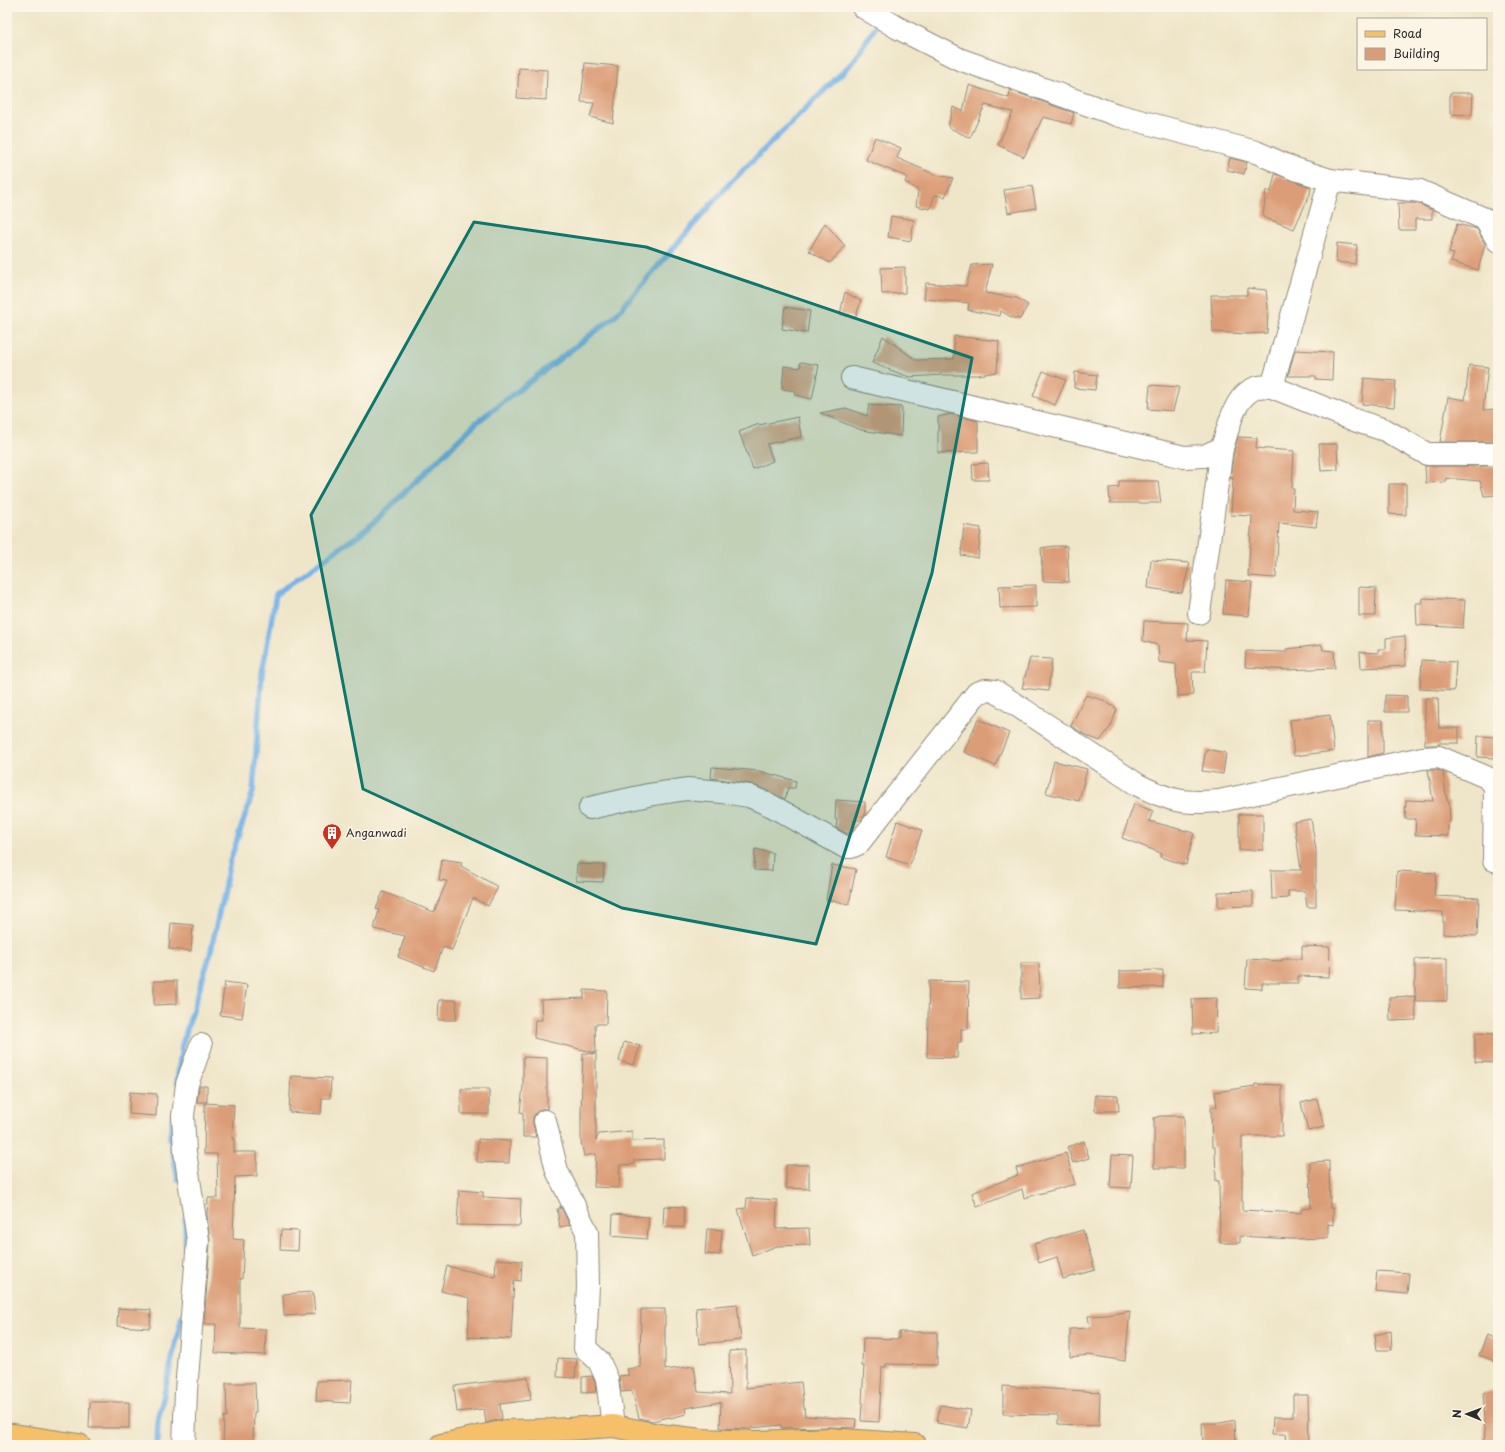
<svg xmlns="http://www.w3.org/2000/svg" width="1505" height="1452" viewBox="0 0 1505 1452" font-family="'Playpen Sans',sans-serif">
<rect width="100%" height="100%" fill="#fcf5e5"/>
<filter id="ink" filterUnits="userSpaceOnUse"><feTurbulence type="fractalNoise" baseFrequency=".025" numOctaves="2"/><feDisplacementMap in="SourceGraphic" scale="8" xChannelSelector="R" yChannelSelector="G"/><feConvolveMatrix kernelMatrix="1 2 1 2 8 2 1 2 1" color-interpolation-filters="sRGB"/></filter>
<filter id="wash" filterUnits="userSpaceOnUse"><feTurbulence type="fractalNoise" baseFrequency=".012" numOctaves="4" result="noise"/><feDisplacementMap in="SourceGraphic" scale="16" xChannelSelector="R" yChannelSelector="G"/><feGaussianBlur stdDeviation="0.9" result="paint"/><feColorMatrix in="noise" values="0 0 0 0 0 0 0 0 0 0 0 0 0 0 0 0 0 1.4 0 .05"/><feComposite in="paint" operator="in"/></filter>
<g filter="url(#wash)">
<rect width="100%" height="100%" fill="#efe6c9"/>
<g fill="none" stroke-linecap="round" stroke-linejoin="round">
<g stroke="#76b2e8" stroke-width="5.5">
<polyline points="177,1082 182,1045 210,955 230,861 253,792 262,674 276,594 368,528 477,422 614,317 728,185 850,65 879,22"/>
<polyline points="173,1113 170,1137 178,1179"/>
<polyline points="185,1219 186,1264"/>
<polyline points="157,1445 158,1420 182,1316"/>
</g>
</g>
<g id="blocks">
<g fill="#db9d77">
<polygon points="585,63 618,66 613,123 590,117 594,103 581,102"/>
<polygon points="519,68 547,70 546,100 517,98"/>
<polygon points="969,85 1009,98 1010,90 1074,113 1071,124 1043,117 1024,157 998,145 1013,112 985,105 970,138 948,127 953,107 963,111"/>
<polygon points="1450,93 1473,93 1472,115 1450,114"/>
<polygon points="875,137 901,148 897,158 936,175 953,178 945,197 935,195 930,209 916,206 918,190 905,182 907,177 866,160"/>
<polygon points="1230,158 1247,162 1244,174 1227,170"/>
<polygon points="1275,174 1311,187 1310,194 1294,229 1263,217 1266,190 1271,192"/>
<polygon points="1032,186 1036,208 1008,213 1004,190"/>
<polygon points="1398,203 1417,203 1432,210 1432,219 1415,219 1415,230 1399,230"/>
<polygon points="891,216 914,220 911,241 888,237"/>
<polygon points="825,223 845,246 830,263 809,251"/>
<polygon points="1457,224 1477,229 1485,244 1478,270 1451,262 1454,254 1449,253"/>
<polygon points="1337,243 1357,245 1355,264 1336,262"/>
<polygon points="992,264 985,293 1017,298 1028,305 1020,319 1013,318 1001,311 1000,316 968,310 969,303 924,299 926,283 966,286 972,265"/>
<polygon points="905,267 905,293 882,294 881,268"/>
<polygon points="1247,288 1266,290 1268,308 1267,333 1247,334 1213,332 1211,295 1247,295"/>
<polygon points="845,292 861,301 855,319 840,314"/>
<polygon points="785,307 810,311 807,333 782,329"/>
<polygon points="883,336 916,360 954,359 954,336 999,341 997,372 978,375 943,375 909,377 872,363"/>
<polygon points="1295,350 1333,352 1332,380 1316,379 1316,376 1288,376"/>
<polygon points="801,362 819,365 812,399 795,395 796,391 782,389 784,366 800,368"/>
<polygon points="1469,365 1488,367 1483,410 1498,409 1498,442 1440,442 1448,397 1465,400"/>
<polygon points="1043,371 1066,380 1055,405 1033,396"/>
<polygon points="1075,372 1097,375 1095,390 1074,388"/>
<polygon points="1364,378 1396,381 1394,407 1362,404"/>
<polygon points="1150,385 1179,387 1173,411 1148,409"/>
<polygon points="869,405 902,407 901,436 861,430 820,413 846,408 867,416"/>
<polygon points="951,414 978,421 978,452 938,453 938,417"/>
<polygon points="798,417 801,437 767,444 773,461 753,469 739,432 759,424 759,425"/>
<polygon points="1238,437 1257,438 1256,448 1294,451 1292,489 1294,489 1293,510 1318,512 1316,527 1279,523 1276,578 1248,576 1252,516 1231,515 1233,478 1230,478 1234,451"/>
<polygon points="1319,444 1337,444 1338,470 1321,471"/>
<polygon points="988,463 989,480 973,480 972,464"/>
<polygon points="1425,466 1498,466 1498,495 1484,496 1480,481 1446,478 1446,482 1426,483"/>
<polygon points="1119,481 1158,481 1161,503 1110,503 1109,488 1119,487"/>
<polygon points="1389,484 1406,484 1406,515 1389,514"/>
<polygon points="964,525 981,528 978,558 961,555"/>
<polygon points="1054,546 1067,546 1069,582 1043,581 1041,548"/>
<polygon points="1151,560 1190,563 1182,593 1148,588"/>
<polygon points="1226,580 1252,582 1249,616 1223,614"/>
<polygon points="1036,585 1036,607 1000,608 999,586"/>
<polygon points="1359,587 1376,588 1375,616 1359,616"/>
<polygon points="1422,598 1465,600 1463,628 1417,625 1416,603 1422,603"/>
<polygon points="1144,621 1188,623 1187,640 1207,641 1205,672 1192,672 1193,695 1177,696 1176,664 1159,662 1158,645 1143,641"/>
<polygon points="1405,636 1406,666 1361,668 1360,652 1378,653 1378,649 1386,649 1386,638"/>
<polygon points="1322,645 1323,650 1334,651 1335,668 1288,670 1245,667 1246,651 1286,652 1286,649"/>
<polygon points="1030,658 1052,659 1048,691 1022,688"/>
<polygon points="1422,660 1456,662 1454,691 1420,689"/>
<polygon points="1086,695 1103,700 1117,709 1111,726 1100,741 1087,736 1071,726"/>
<polygon points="1385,695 1407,696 1407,712 1385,712"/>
<polygon points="1425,698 1438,698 1439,728 1459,728 1459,743 1439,743 1439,745 1425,745"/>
<polygon points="1330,715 1334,751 1294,756 1290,720"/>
<polygon points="978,719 1009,733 995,766 964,752"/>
<polygon points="1368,720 1383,720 1383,753 1368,757"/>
<polygon points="1478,736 1496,737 1495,758 1477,757"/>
<polygon points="1206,749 1226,753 1223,774 1202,771"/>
<polygon points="1054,761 1087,769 1079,801 1046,793"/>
<polygon points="712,767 759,771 796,781 795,788 788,788 785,799 751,784 711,778"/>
<polygon points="1428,770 1437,770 1443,772 1447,801 1449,801 1450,822 1448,822 1448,836 1415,835 1416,819 1405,819 1406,800 1433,801"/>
<polygon points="836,800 865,802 865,815 861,820 854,820 853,830 848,834 836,828 837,820 835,819"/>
<polygon points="1134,804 1153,811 1149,821 1194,833 1186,865 1160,857 1161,853 1122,838"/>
<rect x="1239" y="814" width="24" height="36"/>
<polygon points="1311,819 1316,850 1316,907 1307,907 1305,891 1288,891 1288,898 1272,899 1271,870 1301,870 1294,822"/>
<polygon points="897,821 922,830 910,865 886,857"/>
<polygon points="755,849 773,853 772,871 754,870"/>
<polygon points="442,859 462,862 461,866 498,887 488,906 473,898 452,950 443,947 434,971 398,957 405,936 374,929 379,910 376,909 383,892 434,912 447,881 439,880"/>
<polygon points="577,864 604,865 603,882 576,881"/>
<polygon points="832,865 856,869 849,904 826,900"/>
<polygon points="1397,871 1436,873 1434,896 1479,898 1477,936 1443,934 1443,912 1395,910"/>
<polygon points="1253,891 1253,906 1218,907 1218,892"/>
<polygon points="171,923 193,925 191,951 169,949"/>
<polygon points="1302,946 1330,947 1329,977 1298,976 1298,983 1262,983 1262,989 1245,988 1247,959 1282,961 1282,959 1302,959"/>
<polygon points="1447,958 1447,1001 1415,1001 1415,959"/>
<polygon points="1021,963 1039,963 1040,998 1021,999"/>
<polygon points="1163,970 1163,987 1120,988 1120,971"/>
<polygon points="154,981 177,981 177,1004 154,1005"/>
<polygon points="929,981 969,982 968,1029 961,1029 961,1042 958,1042 957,1058 927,1057"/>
<polygon points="225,982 247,985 242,1018 220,1015"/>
<polygon points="584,990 607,991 606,1024 595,1024 596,1053 534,1038 535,1020 542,1020 541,1000 584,998"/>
<polygon points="1415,996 1416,1020 1390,1021 1389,997"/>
<polygon points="1217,998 1216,1033 1193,1034 1192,999"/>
<polygon points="439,1000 457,1000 456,1020 438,1020"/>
<polygon points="1475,1033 1498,1034 1498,1063 1475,1062"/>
<polygon points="624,1042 640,1046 634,1065 619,1061"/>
<polygon points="583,1053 596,1054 596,1140 599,1134 632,1131 632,1141 664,1140 664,1159 634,1160 634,1164 620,1165 619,1188 594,1187 596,1154 584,1156 581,1141 581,1110"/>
<polygon points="523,1057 547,1058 547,1109 542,1109 537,1112 533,1117 533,1124 536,1137 523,1137 523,1113 520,1112 523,1087"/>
<polygon points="291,1076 331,1078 330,1098 322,1098 321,1114 289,1112"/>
<polygon points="1255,1084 1282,1085 1282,1136 1242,1136 1242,1210 1301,1213 1301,1209 1311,1208 1310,1162 1329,1161 1330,1208 1333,1208 1333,1225 1328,1224 1328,1238 1291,1239 1240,1236 1240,1243 1220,1243 1219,1181 1216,1181 1215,1147 1212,1147 1211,1107 1217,1107 1215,1092 1255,1086"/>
<polygon points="199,1086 207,1086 207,1102 197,1102"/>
<rect x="461" y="1089" width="28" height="25"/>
<polygon points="130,1092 157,1094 156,1116 129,1114"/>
<polygon points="1095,1095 1118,1096 1119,1111 1095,1111"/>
<polygon points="1317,1099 1324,1127 1308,1131 1301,1103"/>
<polygon points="205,1103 234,1105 232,1139 234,1139 234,1152 257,1152 257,1176 235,1177 233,1239 244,1240 242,1279 240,1279 240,1328 266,1329 265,1355 215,1353 216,1324 204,1324 210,1241 207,1216 208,1198 218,1198 217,1154 204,1154"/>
<polygon points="1160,1116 1184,1116 1184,1168 1154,1168 1154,1118"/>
<polygon points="478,1139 510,1141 509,1163 477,1162"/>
<polygon points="1084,1141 1089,1158 1073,1163 1067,1147"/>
<polygon points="1066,1153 1075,1184 1024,1198 1022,1189 977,1207 972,1193 1018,1175 1016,1168"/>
<polygon points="1112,1155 1133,1156 1131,1188 1110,1187"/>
<polygon points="786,1165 809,1165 809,1189 786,1188"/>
<polygon points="459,1190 483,1192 483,1197 521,1199 520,1226 457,1225"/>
<polygon points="747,1198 777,1200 776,1229 809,1228 810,1245 777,1246 752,1255 738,1209 746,1208"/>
<polygon points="560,1206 570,1225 560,1227 557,1209 560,1209"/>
<polygon points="664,1206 684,1207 684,1227 663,1227"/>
<polygon points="613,1214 649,1217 647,1239 612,1236"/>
<polygon points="707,1229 722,1230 720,1255 705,1254"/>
<polygon points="281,1230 299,1231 298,1251 280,1250"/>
<polygon points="1083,1230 1095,1270 1063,1279 1057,1257 1039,1263 1034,1244"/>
<polygon points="496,1259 522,1261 521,1281 514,1280 511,1339 468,1337 470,1298 441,1291 447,1266 495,1277"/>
<polygon points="1377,1271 1409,1273 1407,1294 1375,1291"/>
<polygon points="313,1292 315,1314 284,1316 283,1294"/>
<polygon points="737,1304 741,1340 699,1344 696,1308"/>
<polygon points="118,1308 151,1310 150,1328 117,1326"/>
<polygon points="641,1309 665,1309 665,1370 694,1366 698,1392 730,1394 729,1351 746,1350 746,1388 801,1382 805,1416 856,1419 855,1428 828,1427 781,1428 781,1425 751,1428 751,1429 720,1428 721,1402 685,1408 686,1414 670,1418 669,1417 653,1421 639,1418 632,1391 621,1392 619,1376 629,1375 627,1369 640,1367"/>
<polygon points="1130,1311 1125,1361 1089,1355 1070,1357 1070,1329 1090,1328 1088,1316 1107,1315"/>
<polygon points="1391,1331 1392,1350 1377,1350 1375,1335"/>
<polygon points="899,1332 937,1332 937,1365 886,1364 886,1367 882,1367 879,1422 861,1421 864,1366 862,1366 863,1338 899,1339"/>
<polygon points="1487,1335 1498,1340 1498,1362 1479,1355"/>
<polygon points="558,1358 577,1359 575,1378 557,1377"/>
<polygon points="592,1376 595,1382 596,1392 582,1393 582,1377"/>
<polygon points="528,1377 531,1400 500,1404 502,1419 486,1423 484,1409 457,1412 454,1386"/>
<polygon points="352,1380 350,1403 316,1401 317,1381"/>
<polygon points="226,1383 255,1383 256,1412 254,1412 253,1445 223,1445 224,1416 227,1417"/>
<polygon points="1003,1386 1100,1392 1099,1426 1058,1424 1058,1415 1003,1414"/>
<polygon points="1498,1391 1498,1445 1483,1445 1485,1420 1483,1393"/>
<polygon points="1293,1395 1308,1395 1309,1445 1287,1445 1286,1434 1272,1434 1273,1417 1293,1417"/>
<polygon points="90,1402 129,1402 129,1428 89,1428"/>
<polygon points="940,1405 971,1410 968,1428 937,1423"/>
<polygon points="1235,1420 1236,1445 1203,1445 1202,1423 1220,1423"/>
</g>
</g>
</g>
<g filter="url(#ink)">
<use href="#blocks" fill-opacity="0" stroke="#8d887a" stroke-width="1"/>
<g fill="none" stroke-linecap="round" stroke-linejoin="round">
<defs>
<g id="minor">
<polyline points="863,7 898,28 959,59 1117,115 1256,152 1292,168 1330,180 1420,191 1485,219 1498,241"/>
<path d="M852,378L1184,457L1204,456L1222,448C1229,427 1234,393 1259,387C1263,386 1268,387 1272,387L1357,421L1385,430L1427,454H1498"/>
<polyline points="1272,387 1330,180"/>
<polyline points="1199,613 1222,448"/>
<path d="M590,808L648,795L687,789L722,792L749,796L772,806L845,847H851L858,844L977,693L986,690L995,691L1138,785C1170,801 1183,804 1219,801L1422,758L1439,757L1486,777L1492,781L1495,789L1494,860L1498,861"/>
<polyline points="545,1121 557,1171 587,1232 588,1286 585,1348 599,1361 607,1379 613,1426"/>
<polyline points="184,1445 186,1391 198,1240 185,1152 183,1116 187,1084 201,1045"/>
</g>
<g id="major">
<polyline points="7,1434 79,1445"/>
<polyline points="441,1445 506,1431 552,1430 613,1426 659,1435 702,1440 756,1442 829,1439 915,1445"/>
</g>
</defs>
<use href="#minor" stroke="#8d887a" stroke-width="24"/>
<use href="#major" stroke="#8d887a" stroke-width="24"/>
<use href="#minor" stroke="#fff" stroke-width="22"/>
<use href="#major" stroke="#f6c06b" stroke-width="22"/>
</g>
</g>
<path fill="#0f766e" fill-opacity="0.2" stroke="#0f766e" stroke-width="3" stroke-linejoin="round" d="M474,222L646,247L972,358L932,573L816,944L622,908L363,789L311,515Z"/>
<defs>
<symbol id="building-pin" viewBox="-11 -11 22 30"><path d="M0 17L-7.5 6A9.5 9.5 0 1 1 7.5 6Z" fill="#c8321e" stroke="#fcf5e5"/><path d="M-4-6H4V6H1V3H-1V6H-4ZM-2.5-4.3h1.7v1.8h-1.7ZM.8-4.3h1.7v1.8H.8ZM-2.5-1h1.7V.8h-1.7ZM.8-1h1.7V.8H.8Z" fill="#fff"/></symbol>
</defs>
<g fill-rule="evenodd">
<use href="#building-pin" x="321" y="822" width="22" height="30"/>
</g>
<g text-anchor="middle" stroke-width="3" stroke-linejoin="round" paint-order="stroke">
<g font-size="11" fill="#2b2b2b" stroke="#fcf5e5" text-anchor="start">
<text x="346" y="837">Anganwadi</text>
</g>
</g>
<rect width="1505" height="1452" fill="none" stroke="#fcf5e5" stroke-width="24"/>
<rect x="1357" y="18" width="130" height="52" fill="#fcf5e5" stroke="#a8a49b"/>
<rect x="1365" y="31" width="20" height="6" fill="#f6c06b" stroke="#a8a49b"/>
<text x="1393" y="38" font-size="12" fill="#2b2b2b">Road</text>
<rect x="1365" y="48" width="20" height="12" fill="#db9d77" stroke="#a8a49b"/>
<text x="1393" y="58" font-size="12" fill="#2b2b2b">Building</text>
<g transform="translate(1467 1414) rotate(271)" stroke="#fcf5e5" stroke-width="3" paint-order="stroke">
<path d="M0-3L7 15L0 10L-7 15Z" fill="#2b2b2b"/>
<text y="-6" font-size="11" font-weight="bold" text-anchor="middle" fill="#2b2b2b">N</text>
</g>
</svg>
